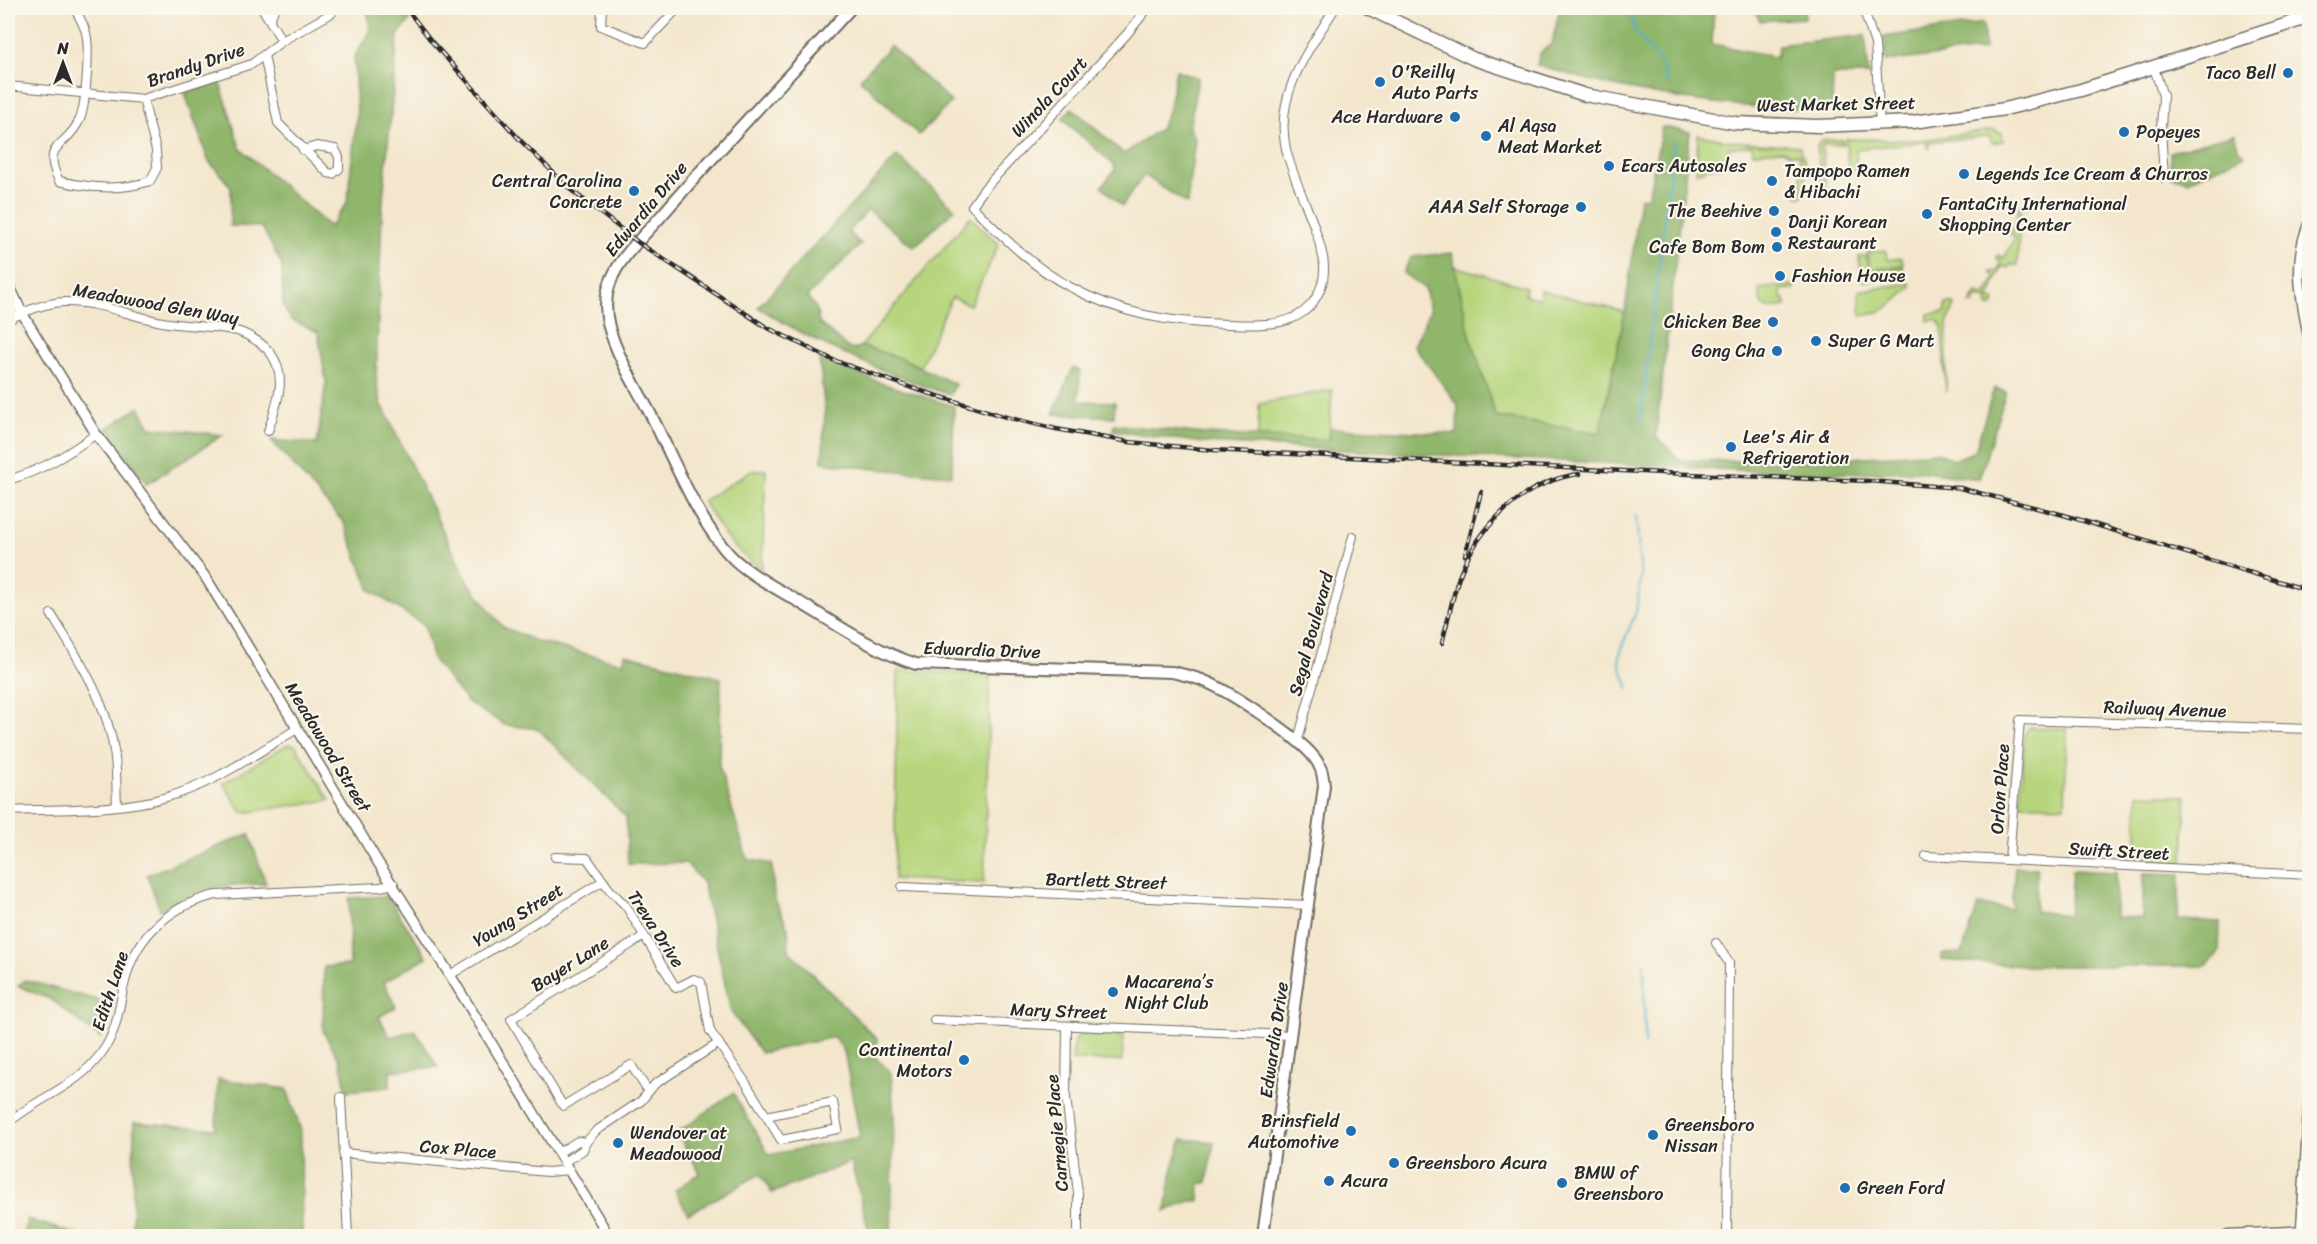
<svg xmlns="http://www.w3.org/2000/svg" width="2317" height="1244" viewBox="0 0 2317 1244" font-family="Sriracha,sans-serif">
<rect width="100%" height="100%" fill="#fbf7ec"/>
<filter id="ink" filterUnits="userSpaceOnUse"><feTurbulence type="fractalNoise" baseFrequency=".0167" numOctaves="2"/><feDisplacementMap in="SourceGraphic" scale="12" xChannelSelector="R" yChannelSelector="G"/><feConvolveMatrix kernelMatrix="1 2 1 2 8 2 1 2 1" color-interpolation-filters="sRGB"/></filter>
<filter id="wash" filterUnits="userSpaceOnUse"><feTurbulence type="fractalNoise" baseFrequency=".008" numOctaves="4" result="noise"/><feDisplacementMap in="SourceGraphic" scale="24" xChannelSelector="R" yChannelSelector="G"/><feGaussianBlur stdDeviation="1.35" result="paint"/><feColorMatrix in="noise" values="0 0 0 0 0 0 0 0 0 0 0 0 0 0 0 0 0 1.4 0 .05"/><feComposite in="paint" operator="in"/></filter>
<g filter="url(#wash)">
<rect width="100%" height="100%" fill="#f3e6cc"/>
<g fill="#b6d57d" stroke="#708054" stroke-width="1.5">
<polygon points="1994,130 2002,133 2003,141 1992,143 1989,136 1930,142 1929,149 1925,142 1857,149 1856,164 1861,164 1862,173 1856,173 1855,169 1848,169 1846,139 1921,140"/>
<polygon points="1698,135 1730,141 1799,146 1801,148 1802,156 1804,156 1807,194 1800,197 1796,194 1797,191 1802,190 1799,154 1790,154 1783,150 1756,152 1753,152 1752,145 1729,148 1729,154 1725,155 1726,166 1704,168 1704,171 1696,172"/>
<polygon points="1842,140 1844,144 1822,145 1826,187 1833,192 1826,194 1821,190 1817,145 1822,140"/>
<polygon points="2022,204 2028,204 2028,207 2021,209 2017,266 2011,264 2009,268 2002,266 1989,298 1995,301 1993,306 1988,306 1987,299 1975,298 1974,304 1970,304 1977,293 1984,296 1996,278 1990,272 1998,271 2001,263 1996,258 1998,255 2004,258 2015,238 2010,234 2017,218 2018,208"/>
<polygon points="970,217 999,244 970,305 952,297 920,367 903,359 861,346"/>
<polygon points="1886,250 1887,260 1902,258 1903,265 1871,269 1867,252"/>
<polygon points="1859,256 1866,256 1869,271 1903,267 1906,274 1868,281 1861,280"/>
<polygon points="1454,266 1526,287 1525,295 1539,299 1541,290 1625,312 1600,433 1496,417 1471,340"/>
<path d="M1910,283L1911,287C1893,304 1886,313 1861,316L1859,291Z"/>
<polygon points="1793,285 1795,286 1794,289 1781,290 1782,299 1785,299 1786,306 1768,308 1761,303 1759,289"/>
<polygon points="1950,303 1955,305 1947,324 1946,392 1942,327 1938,320 1928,321 1928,314 1946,312 1946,304"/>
<polygon points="1332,390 1329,440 1258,437 1259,404"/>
<path d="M766,470L762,569C734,552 719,529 703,501L750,471Z"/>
<polygon points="898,671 990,674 984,883 894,879"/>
<polygon points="2030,727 2067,729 2065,806 2020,804 2025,733"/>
<polygon points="288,744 295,745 330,800 242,813 223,783"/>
<polygon points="2138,794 2186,796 2183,863 2136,860"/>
<polygon points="1080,1034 1124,1036 1122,1061 1072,1060 1073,1043"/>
</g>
<g fill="#90b66c" stroke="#5e704c" stroke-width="1.5">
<polygon points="372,8 400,8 410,20 398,35 382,211 376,379 381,403 468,582 503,627 538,642 623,663 625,654 721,678 719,766 747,859 772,864 774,897 788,928 789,951 877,1039 875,1057 891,1073 894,1117 891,1236 870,1236 851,1162 772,1193 760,1174 688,1214 675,1190 700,1173 677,1133 733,1093 769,1155 860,1137 844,1051 834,1037 761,1053 731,1012 703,883 686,863 628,864 626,817 538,729 505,725 467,702 433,660 424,625 370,590 344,523 271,440 317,444 326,382 318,332 291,320 283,306 282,266 262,227 230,226 231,187 208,160 185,93 220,82 240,148 330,227 347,203 357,114 354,57 370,32 368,12"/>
<path d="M1560,8H1714L1712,44L1776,57L1779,45L1865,35L1869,75H1833L1832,110C1729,109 1635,96 1537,65L1540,53L1552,43Z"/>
<polygon points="1754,8 1804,8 1805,18 1760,21"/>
<polygon points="1983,23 1985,49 1886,62 1884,37"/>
<polygon points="890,46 951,102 919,135 860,79"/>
<polygon points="1176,70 1198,78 1189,129 1195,139 1187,204 1144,175 1122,206 1102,186 1115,170 1114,165 1062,119 1072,108 1124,154 1161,128 1168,112"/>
<polygon points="1662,127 1690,132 1656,436 1680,460 1794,462 1937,452 1954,460 1975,451 1994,388 2006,392 1979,479 1916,471 1818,474 1203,443 1113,430 1114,424 1204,434 1329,440 1330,428 1457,434 1458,405 1414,346 1430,310 1425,289 1403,273 1411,257 1452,253 1471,340 1496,417 1600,433 1625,312 1640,198 1648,197"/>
<polygon points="2234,134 2238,148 2245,155 2188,181 2171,176 2170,152"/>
<path d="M897,156L955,209L914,247L868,210L848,232L861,244L807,297L816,308L819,323L848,348L854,350L861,346L903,359L955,384L950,395C883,372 818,346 758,307Z"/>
<polygon points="819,357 881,383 954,406 952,475 875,469 822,462 825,412"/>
<polygon points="1073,368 1080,371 1079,401 1115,402 1114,417 1053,414"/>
<polygon points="139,407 150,427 223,435 147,484 106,429"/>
<path d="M249,834L266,884C218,885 202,885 160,910L147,875Z"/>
<polygon points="2015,867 2037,868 2035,911 2069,915 2072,870 2116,872 2115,917 2142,918 2144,873 2180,874 2178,920 2220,922 2219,953 2206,966 2024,966 1942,960 1942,954 1962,953 1978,905 2011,909"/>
<polygon points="387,896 427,957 384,982 396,1007 379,1017 390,1037 415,1030 438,1067 390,1071 390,1087 347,1091 340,1061 323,1031 324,967 350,965 349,898"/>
<polygon points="25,980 112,1004 105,1029 100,1038 52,1000 18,986"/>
<polygon points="218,1079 287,1089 301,1131 302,1236 24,1236 27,1219 81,1236 132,1234 134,1122 216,1129"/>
<polygon points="1182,1139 1214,1142 1207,1183 1200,1183 1199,1201 1190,1201 1166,1211 1172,1171"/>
</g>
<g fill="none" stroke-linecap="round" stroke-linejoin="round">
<g stroke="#4daecc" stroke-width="2">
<polyline points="1629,8 1635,31 1661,64 1667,83"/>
<polyline points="1640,421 1674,141"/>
<polyline points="1629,689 1619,662 1622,646 1636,612 1641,577 1636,515"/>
<polyline points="1644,963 1645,1044"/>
</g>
</g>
</g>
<g filter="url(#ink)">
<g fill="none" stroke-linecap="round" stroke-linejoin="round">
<defs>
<g id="minor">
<path d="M75,8C78,16 84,24 86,33C90,48 86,105 80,119C67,149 40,142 59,181C90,188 120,191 150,181L157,168L156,150L143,99"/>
<polyline points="262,8 282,41"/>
<polyline points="602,8 601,26 645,43 678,8"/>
<path d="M1148,8L1127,34L984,189L972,206C1002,236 1032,267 1070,287C1120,314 1170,323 1227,324C1265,325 1308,329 1322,284C1328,264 1320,245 1314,226C1305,201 1292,175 1286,149C1274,95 1308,51 1335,8"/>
<polyline points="1863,8 1875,44 1880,125"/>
<polyline points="270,19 275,8"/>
<polyline points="264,55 278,123 328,173 333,174 339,169 339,157 335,149 317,146 303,150"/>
<polyline points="2154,68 2163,96 2161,128 2164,178"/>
<polyline points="8,86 143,99 252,64 282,41 332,13 329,8"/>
<path d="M8,320C25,311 44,303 64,302C98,301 130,316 162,322C188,327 215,325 240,332C250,336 259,341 267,349C290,373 277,404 268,431"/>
<path d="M8,480C41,471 68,454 96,434"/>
<path d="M51,614C79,659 109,704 115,758C117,774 116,790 117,805"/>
<polyline points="1298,740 1353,536"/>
<path d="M8,811C57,809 120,811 167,797C214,784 255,754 297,729"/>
<polyline points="1926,856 2310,875"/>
<polyline points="555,857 587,858 609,889 626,906 676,988 694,979 701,982 710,1031 746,1083 781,1140 838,1129 833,1102 766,1116"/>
<polyline points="2009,860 2020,720 2310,729"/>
<polyline points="902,887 1308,905"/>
<polyline points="644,936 511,1019 563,1106 631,1065 648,1091"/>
<polyline points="1716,943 1729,963 1727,1236"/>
<polyline points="450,975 603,881"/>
<polyline points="934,1020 1291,1035"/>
<polyline points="1067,1026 1066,1097 1078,1193 1078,1236"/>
<polyline points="341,1097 348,1236"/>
<path d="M8,1123C37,1098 76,1087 100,1055C119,1031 118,1006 126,978C137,934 173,904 216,895L380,887L394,884"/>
<polyline points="343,1153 548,1172 569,1170"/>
<polyline points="558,1153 578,1141 586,1142"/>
<polyline points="564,1162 583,1150 586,1142 596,1131 641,1101 655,1084 719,1043"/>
</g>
<g id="tertiary">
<path d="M2310,221C2291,262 2302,302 2310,344"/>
<polyline points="8,283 22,313 96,434 206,578 233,622 379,864 450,975 609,1236"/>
<polyline points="2301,1236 2310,1084"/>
</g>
<path id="secondary" d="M851,8C788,77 723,144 662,215C645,235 619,257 610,283C605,297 605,312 609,327C618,359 637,388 652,417C674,460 701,529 736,561C756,579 782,591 804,605C841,627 875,651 916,664L1172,672C1181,674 1191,676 1199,679C1224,687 1297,736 1313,756C1321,765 1323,774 1324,786L1263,1236"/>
<polyline id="primary" points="1368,8 1474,59 1585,95 1735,123 1818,126 1913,122 2005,109 2081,90 2310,17"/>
<polyline id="trunk" points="2228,1236 2310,1232"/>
</defs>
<use href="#minor" stroke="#716c63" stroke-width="10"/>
<use href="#tertiary" stroke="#716c63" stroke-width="12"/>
<use href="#secondary" stroke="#716c63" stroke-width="14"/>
<use href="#primary" stroke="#716c63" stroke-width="15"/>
<use href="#trunk" stroke="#716c63" stroke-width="15"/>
<use href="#minor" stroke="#fff" stroke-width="8"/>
<use href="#tertiary" stroke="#fff" stroke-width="9"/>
<use href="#secondary" stroke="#fff" stroke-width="10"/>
<use href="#primary" stroke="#fff" stroke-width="12"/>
<use href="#trunk" stroke="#fff" stroke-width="12"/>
<defs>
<g id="rail">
<polyline points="406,8 432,42 521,141 571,190 639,243 766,327 833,360 912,388 1006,417 1056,429 1129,442 1213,450 1662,473 1868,481 1960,488 2064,515 2310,591"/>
<polyline points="1465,555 1481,492"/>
<path d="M1442,643C1448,621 1452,598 1459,577C1478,526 1525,481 1579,474"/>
</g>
</defs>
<use href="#rail" stroke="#2b2b2b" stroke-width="4.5"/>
<use href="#rail" stroke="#fbf7ec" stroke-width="2" stroke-dasharray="7" stroke-linecap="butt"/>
</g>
</g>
<g fill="#1f6fb2" stroke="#fbf7ec" stroke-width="2">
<circle cx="2288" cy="73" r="6"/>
<circle cx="1380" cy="82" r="6"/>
<circle cx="1455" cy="117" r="6"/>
<circle cx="2124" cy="132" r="6"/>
<circle cx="1486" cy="136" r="6"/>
<circle cx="1609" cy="166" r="6"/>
<circle cx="1964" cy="174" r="6"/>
<circle cx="1772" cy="181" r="6"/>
<circle cx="634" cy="191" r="6"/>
<circle cx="1581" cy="207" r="6"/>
<circle cx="1774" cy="211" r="6"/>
<circle cx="1927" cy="214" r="6"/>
<circle cx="1776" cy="232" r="6"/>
<circle cx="1777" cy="247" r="6"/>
<circle cx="1780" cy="276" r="6"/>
<circle cx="1773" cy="322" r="6"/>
<circle cx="1816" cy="341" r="6"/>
<circle cx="1777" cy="351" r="6"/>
<circle cx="1731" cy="447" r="6"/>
<circle cx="1113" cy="992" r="6"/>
<circle cx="964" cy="1060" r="6"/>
<circle cx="1351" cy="1131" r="6"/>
<circle cx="1653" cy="1135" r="6"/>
<circle cx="618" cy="1143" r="6"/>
<circle cx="1394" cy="1163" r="6"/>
<circle cx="1329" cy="1181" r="6"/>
<circle cx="1562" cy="1183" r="6"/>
<circle cx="1845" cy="1188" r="6"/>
</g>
<g text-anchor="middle" stroke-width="4.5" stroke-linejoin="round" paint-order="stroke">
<g font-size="18" fill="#2b2b2b" stroke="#fbf7ec">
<text transform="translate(196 65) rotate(-19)" y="6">Brandy Drive</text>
<text transform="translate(1049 97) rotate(-47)" y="6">Winola Court</text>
<text transform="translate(1836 104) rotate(-1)" y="6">West Market Street</text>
<text transform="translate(646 209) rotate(-50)" y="6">Edwardia Drive</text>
<text transform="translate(156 304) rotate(10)" y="6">Meadowood Glen Way</text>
<text transform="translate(1311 634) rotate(-75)" y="6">Segal Boulevard</text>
<text transform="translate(982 650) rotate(2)" y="6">Edwardia Drive</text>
<text transform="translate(2165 709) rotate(2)" y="6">Railway Avenue</text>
<text transform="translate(328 747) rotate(59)" y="6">Meadowood Street</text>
<text transform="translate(2000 789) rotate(-86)" y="6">Orlon Place</text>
<text transform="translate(2119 851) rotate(3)" y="6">Swift Street</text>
<text transform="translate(1106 881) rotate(2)" y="6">Bartlett Street</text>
<text transform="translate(518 915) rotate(-32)" y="6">Young Street</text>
<text transform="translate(656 929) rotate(57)" y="6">Treva Drive</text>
<text transform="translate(570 964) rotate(-32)" y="6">Bayer Lane</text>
<text transform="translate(110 991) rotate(-72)" y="6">Edith Lane</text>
<text transform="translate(1059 1011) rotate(2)" y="6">Mary Street</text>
<text transform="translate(1274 1040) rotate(-82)" y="6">Edwardia Drive</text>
<text transform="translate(1057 1133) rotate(-95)" y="6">Carnegie Place</text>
<text transform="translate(458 1149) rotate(5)" y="6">Cox Place</text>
</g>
<g font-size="18" fill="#2b2b2b" stroke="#fbf7ec" text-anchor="start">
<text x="1392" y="78">O'Reilly<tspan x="1392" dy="21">Auto Parts</tspan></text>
<text x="2276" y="79" text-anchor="end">Taco Bell</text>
<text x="1443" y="123" text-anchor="end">Ace Hardware</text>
<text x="1498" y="132">Al Aqsa<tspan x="1498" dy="21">Meat Market</tspan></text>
<text x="2136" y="138">Popeyes</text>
<text x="1621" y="172">Ecars Autosales</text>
<text x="1784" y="177">Tampopo Ramen<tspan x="1784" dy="21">&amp; Hibachi</tspan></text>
<text x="1976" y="180">Legends Ice Cream &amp; Churros</text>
<text x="622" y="187" text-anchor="end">Central Carolina<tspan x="622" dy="21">Concrete</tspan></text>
<text x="1939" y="210">FantaCity International<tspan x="1939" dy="21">Shopping Center</tspan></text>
<text x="1569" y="213" text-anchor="end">AAA Self Storage</text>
<text x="1762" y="217" text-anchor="end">The Beehive</text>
<text x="1788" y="228">Danji Korean<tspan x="1788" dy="21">Restaurant</tspan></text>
<text x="1765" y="253" text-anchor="end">Cafe Bom Bom</text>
<text x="1792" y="282">Fashion House</text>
<text x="1761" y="328" text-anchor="end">Chicken Bee</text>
<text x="1828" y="347">Super G Mart</text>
<text x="1765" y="357" text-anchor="end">Gong Cha</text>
<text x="1743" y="443">Lee's Air &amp;<tspan x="1743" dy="21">Refrigeration</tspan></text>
<text x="1125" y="988">Macarena’s<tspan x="1125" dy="21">Night Club</tspan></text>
<text x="952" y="1056" text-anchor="end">Continental<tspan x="952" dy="21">Motors</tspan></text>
<text x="1339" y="1127" text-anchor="end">Brinsfield<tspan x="1339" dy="21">Automotive</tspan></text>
<text x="1665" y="1131">Greensboro<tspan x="1665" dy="21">Nissan</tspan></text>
<text x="630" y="1139">Wendover at<tspan x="630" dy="21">Meadowood</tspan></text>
<text x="1406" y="1169">Greensboro Acura</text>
<text x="1574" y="1179">BMW of<tspan x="1574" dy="21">Greensboro</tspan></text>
<text x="1341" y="1187">Acura</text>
<text x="1857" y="1194">Green Ford</text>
</g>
</g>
<rect width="2317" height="1244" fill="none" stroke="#fbf7ec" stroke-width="30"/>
<g transform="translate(63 63)" stroke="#fbf7ec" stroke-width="4.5" paint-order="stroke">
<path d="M0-4.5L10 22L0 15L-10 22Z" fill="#2b2b2b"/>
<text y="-9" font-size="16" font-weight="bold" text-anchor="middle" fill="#2b2b2b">N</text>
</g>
</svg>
